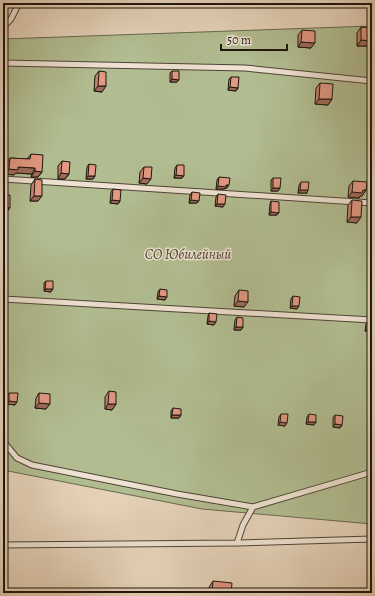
<svg xmlns="http://www.w3.org/2000/svg" width="375" height="596" viewBox="0 0 375 596" font-family="Alegreya,serif">
<rect width="100%" height="100%" fill="#e5d2b9"/>
<filter id="stains"><feTurbulence type="fractalNoise" baseFrequency=".005" numOctaves="4"/><feColorMatrix values="0 0 0 0 .2 0 0 0 0 .09 0 0 0 0 .02 0 0 0 .5 -.17"/></filter>
<radialGradient id="worn" r=".72"><stop offset=".6" stop-color="#630" stop-opacity="0"/><stop offset="1" stop-color="#630" stop-opacity=".3"/></radialGradient>
<polygon fill="#b1bd91" stroke="#67694e" points="372,26 372,524 202,509 3,470 3,39"/>
<g fill="none" stroke-linecap="round" stroke-linejoin="round">
<defs>
<g id="lane">
<polyline points="3,27 11,19 19,3"/>
<polyline points="3,63 245,68 372,81"/>
<polyline points="3,179 372,203"/>
<polyline points="3,299 372,320"/>
<polyline points="3,441 17,458 32,465 177,494 253,507"/>
<polyline points="237,543 372,539"/>
<polyline points="3,545 237,543 243,525 253,507 372,472"/>
</g>
</defs>
<use href="#lane" stroke="#4f4437" stroke-width="7"/>
<use href="#lane" stroke="#eee2d2" stroke-width="5"/>
</g>
<g fill="#c28370" stroke="#1d150c">
<polygon points="361,27 372,28 372,42 369,46 357,46 357,33"/>
<polygon points="302,30 311,48 298,47 298,35"/>
<polygon points="99,71 102,92 94,91 95,76"/>
<polygon points="172,71 177,82 170,82 170,73"/>
<polygon points="231,77 238,88 236,91 228,90 229,79"/>
<polygon points="320,83 332,99 328,105 315,104 316,88"/>
<polygon points="31,154 42,172 38,177 31,177 32,174 16,173 14,175 5,174 6,164 10,158 27,159"/>
<polygon points="62,161 69,174 65,179 58,179 58,166"/>
<polygon points="89,164 95,176 93,179 86,179 87,167"/>
<polygon points="177,165 184,176 182,178 174,178 175,168"/>
<polygon points="144,167 147,184 139,183 140,172"/>
<polygon points="219,177 227,188 226,188 224,189 216,189 217,180"/>
<polygon points="273,178 280,188 278,191 271,191 271,180"/>
<polygon points="35,179 38,201 30,201 31,185"/>
<polygon points="353,181 366,190 362,196 360,196 359,198 348,197 349,186"/>
<polygon points="301,182 307,193 298,193 299,185"/>
<polygon points="113,189 120,201 118,204 110,203 111,192"/>
<polygon points="192,192 199,201 197,203 189,203 190,195"/>
<polygon points="218,194 223,207 215,206 216,197"/>
<polygon points="352,200 357,223 347,222 348,205"/>
<polygon points="271,201 279,213 277,215 269,215 270,204"/>
<polygon points="46,281 51,292 44,291 44,283"/>
<polygon points="160,289 165,300 157,299 158,292"/>
<polygon points="239,290 244,307 234,306 235,296"/>
<polygon points="293,296 297,309 290,308 291,299"/>
<polygon points="209,313 214,325 207,324 208,316"/>
<polygon points="237,317 243,327 241,330 234,330 235,320"/>
<polygon points="368,321 372,321 372,332 365,331 366,324"/>
<polygon points="109,391 116,404 112,410 105,409 105,397"/>
<polygon points="9,393 15,405 7,404 7,396"/>
<polygon points="39,393 46,409 35,408 36,398"/>
<polygon points="173,408 181,415 179,418 171,418 171,411"/>
<polygon points="281,414 285,426 278,425 279,417"/>
<polygon points="309,414 316,422 314,425 306,424 307,417"/>
<polygon points="335,415 342,425 340,428 333,427 333,418"/>
<polygon points="213,581 231,593 206,593 206,592"/>
</g>
<g fill="#9e6a5b" stroke="#1d150c">
<polygon points="361,40 372,41 372,42 369,46 357,46"/>
<polygon points="301,42 315,43 311,48 298,47"/>
<polygon points="172,79 179,80 177,82 170,82"/>
<polygon points="98,86 106,86 102,92 94,91"/>
<polygon points="230,87 238,88 236,91 228,90"/>
<polygon points="319,99 332,99 328,105 315,104"/>
<polygon points="18,167 35,168 32,174 16,173 14,175 5,174 9,169"/>
<polygon points="35,171 42,172 38,177 31,177"/>
<polygon points="61,173 69,174 65,179 58,179"/>
<polygon points="176,175 184,176 182,178 174,178"/>
<polygon points="88,176 95,176 93,179 86,179"/>
<polygon points="143,178 151,179 147,184 139,183"/>
<polygon points="226,185 229,185 227,188 226,188 224,189 216,189 218,186"/>
<polygon points="273,188 280,188 278,191 271,191"/>
<polygon points="300,190 308,190 307,193 298,193"/>
<polygon points="363,190 366,190 362,196 360,196 359,198 348,197 352,192"/>
<polygon points="34,196 42,196 38,201 30,201"/>
<polygon points="112,200 120,201 118,204 110,203"/>
<polygon points="191,200 199,201 197,203 189,203"/>
<polygon points="217,204 225,204 223,207 215,206"/>
<polygon points="3,207 10,208 6,213 3,213"/>
<polygon points="271,212 279,213 277,215 269,215"/>
<polygon points="351,217 361,217 357,223 347,222"/>
<polygon points="45,289 53,289 51,292 44,291"/>
<polygon points="159,296 167,297 165,300 157,299"/>
<polygon points="238,301 248,302 244,307 234,306"/>
<polygon points="292,306 299,306 297,309 290,308"/>
<polygon points="209,321 216,322 214,325 207,324"/>
<polygon points="236,327 243,327 241,330 234,330"/>
<polygon points="367,329 372,329 372,332 365,331"/>
<polygon points="9,401 17,402 15,405 7,404"/>
<polygon points="39,403 50,404 46,409 35,408"/>
<polygon points="108,404 116,404 112,410 105,409"/>
<polygon points="172,415 181,415 179,418 171,418"/>
<polygon points="280,422 287,423 285,426 278,425"/>
<polygon points="308,422 316,422 314,425 306,424"/>
<polygon points="335,424 342,425 340,428 333,427"/>
</g>
<g fill="#e29882" stroke="#1d150c">
<polygon points="361,27 372,28 372,41 361,40"/>
<polygon points="302,30 315,31 315,43 301,42"/>
<polygon points="99,71 106,72 106,86 98,86"/>
<polygon points="172,71 179,71 179,80 172,79"/>
<polygon points="231,77 239,77 238,88 230,87"/>
<polygon points="320,83 333,84 332,99 319,99"/>
<polygon points="31,154 43,155 42,172 35,171 35,168 18,167 18,170 9,169 10,158 30,159"/>
<polygon points="62,161 70,162 69,174 61,173"/>
<polygon points="89,164 96,165 95,176 88,176"/>
<polygon points="177,165 184,165 184,176 176,175"/>
<polygon points="144,167 152,167 151,179 143,178"/>
<polygon points="219,177 230,178 229,185 226,185 226,187 218,186"/>
<polygon points="273,178 281,178 280,188 273,188"/>
<polygon points="35,179 42,180 42,196 34,196"/>
<polygon points="353,181 367,182 366,190 363,190 362,193 352,192"/>
<polygon points="301,182 309,182 308,190 300,190"/>
<polygon points="113,189 121,190 120,201 112,200"/>
<polygon points="192,192 200,193 199,201 191,200"/>
<polygon points="218,194 226,195 225,204 217,204"/>
<polygon points="3,195 10,195 10,208 3,207"/>
<polygon points="352,200 362,201 361,217 351,217"/>
<polygon points="271,201 279,202 279,213 271,212"/>
<polygon points="46,281 53,281 53,289 45,289"/>
<polygon points="160,289 167,290 167,297 159,296"/>
<polygon points="239,290 248,291 248,302 238,301"/>
<polygon points="293,296 300,297 299,306 292,306"/>
<polygon points="209,313 217,314 216,322 209,321"/>
<polygon points="237,317 243,318 243,327 236,327"/>
<polygon points="368,321 372,321 372,329 367,329"/>
<polygon points="109,391 116,392 116,404 108,404"/>
<polygon points="9,393 18,393 17,402 9,401"/>
<polygon points="39,393 50,394 50,404 39,403"/>
<polygon points="173,408 181,409 181,415 172,415"/>
<polygon points="281,414 288,414 287,423 280,422"/>
<polygon points="309,414 316,415 316,422 308,422"/>
<polygon points="335,415 343,416 342,425 335,424"/>
<polygon points="213,581 232,583 231,593 212,593"/>
</g>
<g text-anchor="middle" stroke-width="3" stroke-linejoin="round" paint-order="stroke">
<g font-size="14" font-style="italic" fill="#494734" stroke="#eee2d2">
<text x="188" y="259">СО Юбилейный</text>
</g>
</g>
<rect width="375" height="596" fill="none" stroke="#e5d2b9" stroke-width="16"/>
<rect x="4" y="4" width="367" height="588" fill="none" stroke="#1d150c" stroke-width="2"/>
<rect x="8" y="8" width="359" height="580" fill="none" stroke="#1d150c"/>
<path d="M221 44v6h66v-6" fill="none" stroke="#1d150c" stroke-width="2"/>
<text x="227" y="44" font-size="12" fill="#1d150c" stroke="#eee2d2" stroke-width="3" paint-order="stroke">50 m</text>
<rect width="100%" height="100%" filter="url(#stains)"/>
<rect width="100%" height="100%" fill="url(#worn)"/>
</svg>
